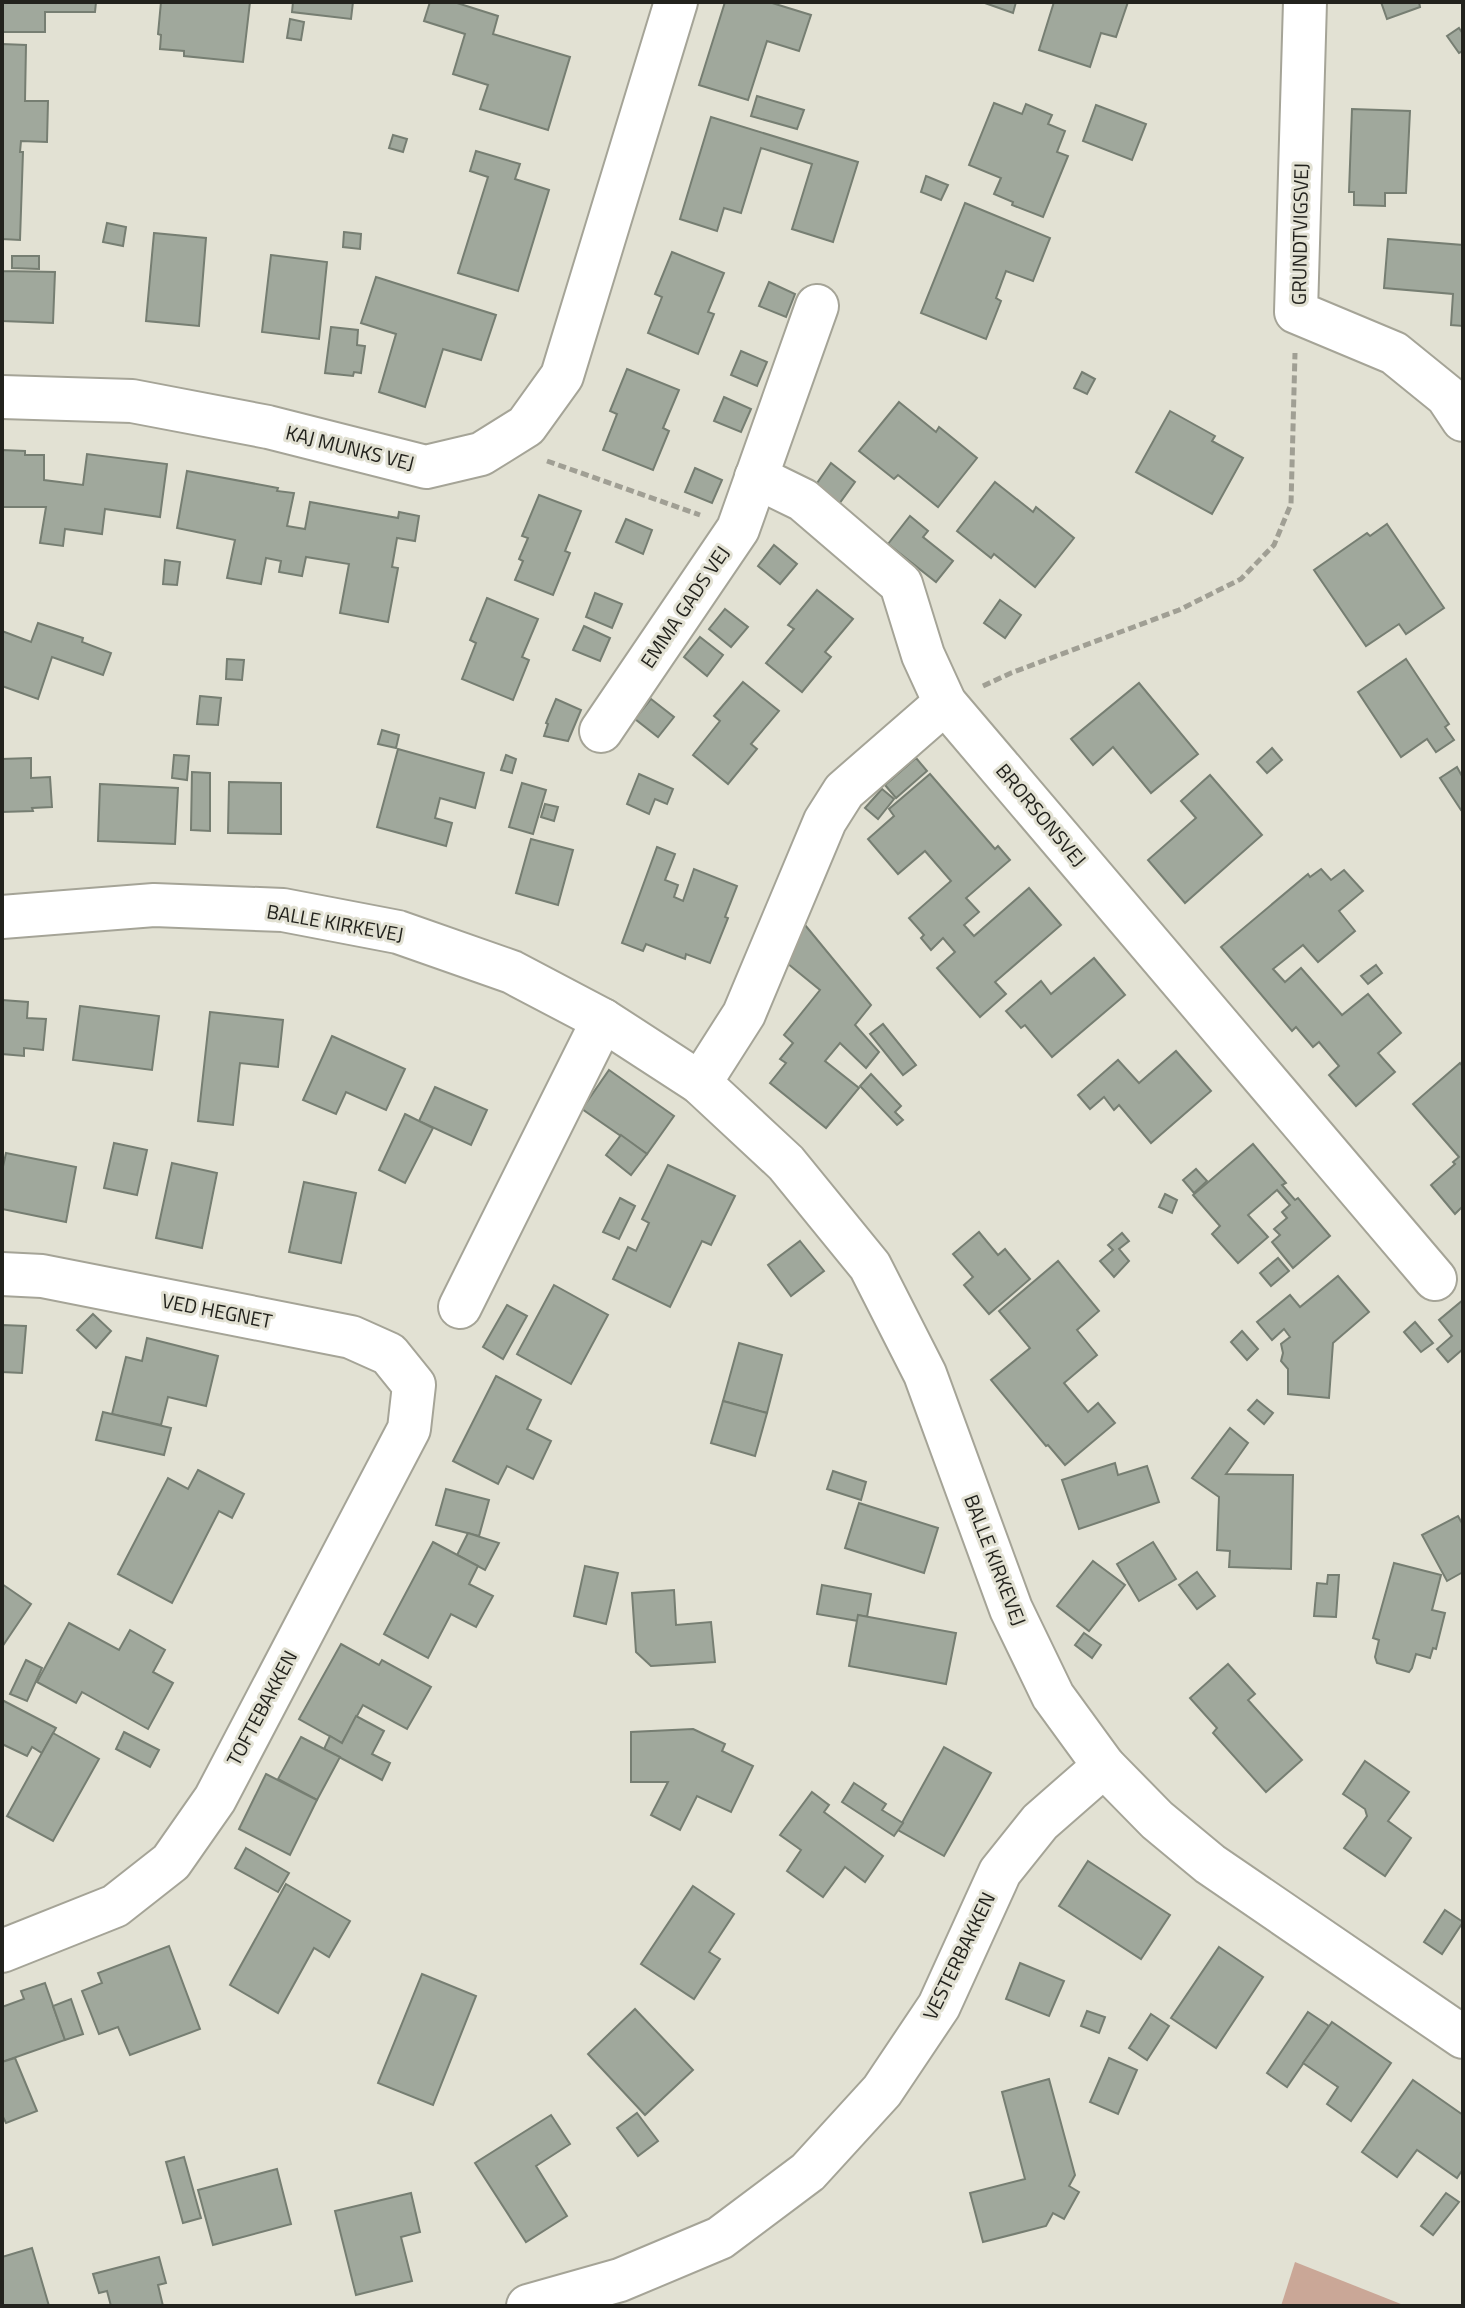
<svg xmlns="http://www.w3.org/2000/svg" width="1465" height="2308" viewBox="0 0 1465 2308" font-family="'Titillium Web',sans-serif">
<rect width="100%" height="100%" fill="#e2e1d3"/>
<polygon fill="#caa797" points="1295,2262 1406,2306 1281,2306"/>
<g fill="#a0a89c" stroke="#767e72" stroke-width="2">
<polygon points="2,2 96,2 95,12 45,12 45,32 2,32"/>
<polygon points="161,2 250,2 243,62 184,56 184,51 160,49 161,35 158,34"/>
<polygon points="293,2 353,2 351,19 292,12"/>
<polygon points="430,2 454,2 498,16 493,34 570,57 548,130 480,109 488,85 453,74 465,34 424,21"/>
<polygon points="725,2 769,2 811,15 799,51 767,41 748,100 699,85"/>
<polygon points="982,2 1016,2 1013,13"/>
<polygon points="1054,2 1128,2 1116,37 1101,33 1090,67 1039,50"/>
<polygon points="1381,2 1419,2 1420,7 1387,19"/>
<polygon points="290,19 304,22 301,40 287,38"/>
<polygon points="1459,28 1463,34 1463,51 1459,53 1447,36"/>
<polygon points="2,44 26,45 25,101 48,101 47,142 21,141 20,152 23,152 20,240 2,239"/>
<polygon points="757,96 804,110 797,129 751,116"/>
<polygon points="994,103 1022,114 1026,104 1052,115 1048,124 1065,131 1057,152 1068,156 1043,217 1012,205 1013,202 994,194 1001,178 969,165"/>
<polygon points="1096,105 1146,124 1132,160 1083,141"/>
<polygon points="1352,109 1410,111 1406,193 1385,193 1385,206 1354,205 1354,192 1349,192"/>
<polygon points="711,117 858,162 833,242 792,229 812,164 761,148 741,213 724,208 717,231 680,219"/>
<polygon points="393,135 407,139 403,152 389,148"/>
<polygon points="476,151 520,164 515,179 549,190 518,291 458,273 488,177 470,171"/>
<polygon points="926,176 948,185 941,200 921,192"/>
<polygon points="965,203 1050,238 1033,281 1006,271 996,298 1001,301 986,339 921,313"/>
<polygon points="107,223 126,227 123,246 103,242"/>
<polygon points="344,232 361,234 360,249 343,247"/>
<polygon points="154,233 206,238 199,326 146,321"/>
<polygon points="1388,239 1463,245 1463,326 1451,325 1453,294 1384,288"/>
<polygon points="2,251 3,271 55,272 53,323 2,321"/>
<polygon points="672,252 724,273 708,312 714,314 698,354 648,333 662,297 655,294"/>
<polygon points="271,255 327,262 319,339 262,332"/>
<polygon points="12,256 39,256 39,269 12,268"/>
<polygon points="376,277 496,315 481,360 443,349 425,407 379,392 396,334 361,323"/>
<polygon points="769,282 795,294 786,317 759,306"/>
<polygon points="331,327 358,330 357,345 365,346 361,373 354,372 353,376 325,373"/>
<polygon points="741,351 767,362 757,386 731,375"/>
<polygon points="627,369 679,390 663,428 669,431 653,470 603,450 617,414 610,411"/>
<polygon points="1082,372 1095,379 1087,394 1074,388"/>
<polygon points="724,397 751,409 741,432 714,421"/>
<polygon points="899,402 936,432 939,427 977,458 938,507 898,475 894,479 859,451"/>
<polygon points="1170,411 1215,436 1212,441 1243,458 1212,514 1136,472"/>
<polygon points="2,450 25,451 25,455 44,455 44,480 83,485 87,454 167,464 160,517 105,509 102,534 65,529 63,546 40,543 46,507 2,507"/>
<polygon points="831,463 855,482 839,504 815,486"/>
<polygon points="695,468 722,480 712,503 685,492"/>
<polygon points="187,471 278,488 277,491 294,493 287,526 305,529 310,502 398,518 399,512 419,516 415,541 397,538 392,567 398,568 388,622 340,613 349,564 306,557 302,576 279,572 281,561 266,558 261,584 227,578 235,540 177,528"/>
<polygon points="995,482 1033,512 1036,507 1074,538 1035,587 994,554 991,558 957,531"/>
<polygon points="539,495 581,511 565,551 570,553 553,595 515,580 523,561 519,559 528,538 522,536"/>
<polygon points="910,516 928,531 923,537 953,561 936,582 888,544"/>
<polygon points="626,519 652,530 643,554 616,542"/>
<polygon points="1387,524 1444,608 1406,634 1399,624 1366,646 1314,570 1367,533 1370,536"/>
<polygon points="774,545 797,564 780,584 758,566"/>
<polygon points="165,560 180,562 177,585 163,584"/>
<polygon points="817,590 853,619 825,652 831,657 802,692 766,663 794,629 788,625"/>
<polygon points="595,593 622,604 612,628 586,617"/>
<polygon points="487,598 538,619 522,657 529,660 513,700 462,679 476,643 470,640"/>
<polygon points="1000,600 1021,615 1005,638 984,623"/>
<polygon points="725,609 748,627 731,647 709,629"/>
<polygon points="38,623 83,638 82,642 111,653 103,675 52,657 38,699 2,686 2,631 31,642"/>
<polygon points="584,626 610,638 600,661 573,650"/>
<polygon points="700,637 723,655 707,676 684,657"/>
<polygon points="227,659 244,660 242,680 226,679"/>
<polygon points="1406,659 1449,724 1445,727 1454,740 1436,752 1427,739 1401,757 1358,692"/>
<polygon points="743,682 779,711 751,744 757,749 728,784 693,755 720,721 714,716"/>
<polygon points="1139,683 1198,754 1151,793 1113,747 1093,765 1071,739"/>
<polygon points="200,696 221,698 218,725 197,724"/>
<polygon points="556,699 581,710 568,741 544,736 548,724 546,723"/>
<polygon points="651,699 674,717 658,737 635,719"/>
<polygon points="382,730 399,735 396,748 378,744"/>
<polygon points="1272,748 1282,760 1267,773 1257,762"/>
<polygon points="398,749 484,773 475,808 440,798 435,818 452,823 446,846 377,827"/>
<polygon points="174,755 189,756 187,780 172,778"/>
<polygon points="506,755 516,759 512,773 501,770"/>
<polygon points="31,758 31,778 50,777 52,807 32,808 33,811 2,812 2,759"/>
<polygon points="916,758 927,771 896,798 885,785"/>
<polygon points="1457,767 1463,778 1463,809 1461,810 1440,778"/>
<polygon points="192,772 210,773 210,831 191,830"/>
<polygon points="639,774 673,789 667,804 655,799 649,814 627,804"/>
<polygon points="930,774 995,849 998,846 1010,860 966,898 979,912 964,925 974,936 1029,888 1061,925 995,982 1006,994 980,1017 937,968 955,952 943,938 931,950 921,938 924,935 909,918 951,881 925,851 898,874 868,839 894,816 889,809"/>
<polygon points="1210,775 1262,835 1185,903 1148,860 1196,818 1181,801"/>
<polygon points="229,782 281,783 281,834 228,833"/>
<polygon points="522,783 546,790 533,834 509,827"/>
<polygon points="100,784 178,788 175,844 98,841"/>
<polygon points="882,789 894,799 878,819 865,808"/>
<polygon points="545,804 558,807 554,821 541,817"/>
<polygon points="531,839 573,850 558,905 516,893"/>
<polygon points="657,847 675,854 665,880 678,885 674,897 683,901 694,869 737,886 725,917 728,918 710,963 686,954 685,959 646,944 643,951 622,943"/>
<polygon points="1321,869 1331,880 1344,870 1363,891 1339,911 1355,931 1318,962 1303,945 1273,969 1285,982 1301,968 1342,1015 1368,994 1401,1033 1378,1053 1395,1072 1356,1106 1329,1075 1339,1066 1319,1042 1313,1047 1296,1027 1292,1031 1221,947 1308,874 1310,877"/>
<polygon points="805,925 871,1005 855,1025 879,1052 866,1068 840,1043 825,1061 859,1088 826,1128 770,1083 786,1063 780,1059 793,1043 784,1035 820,990 782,959 786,949"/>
<polygon points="1094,958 1125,995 1052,1057 1025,1025 1021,1028 1006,1011 1041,981 1051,994"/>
<polygon points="1376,965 1382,973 1368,984 1361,976"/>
<polygon points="2,1000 28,1002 27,1018 46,1019 43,1050 24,1048 24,1056 2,1054"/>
<polygon points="80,1006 159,1016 152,1070 73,1060"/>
<polygon points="210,1012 283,1020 278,1067 240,1063 233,1125 198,1121"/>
<polygon points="883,1024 916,1065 903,1075 870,1034"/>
<polygon points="332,1036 405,1069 386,1110 346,1092 336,1114 303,1100"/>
<polygon points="1176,1051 1211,1091 1151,1143 1119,1105 1114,1110 1104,1097 1090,1109 1078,1095 1118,1060 1139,1083"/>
<polygon points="1460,1063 1463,1067 1463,1206 1455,1214 1431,1185 1455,1164 1453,1162 1459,1157 1413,1104"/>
<polygon points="609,1070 674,1116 647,1154 582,1109"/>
<polygon points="871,1074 901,1106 895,1112 903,1120 897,1125 860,1086"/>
<polygon points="435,1087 487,1110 471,1145 419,1121"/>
<polygon points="405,1114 433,1128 405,1183 379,1170"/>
<polygon points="621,1135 647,1154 631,1175 606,1155"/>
<polygon points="114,1143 147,1150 137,1195 104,1188"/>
<polygon points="1253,1144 1286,1183 1282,1185 1295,1200 1298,1198 1330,1236 1293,1268 1272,1242 1280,1235 1274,1229 1287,1218 1282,1212 1290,1205 1277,1190 1248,1215 1268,1237 1238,1263 1212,1234 1220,1226 1193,1195"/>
<polygon points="6,1153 76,1167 66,1222 2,1209 2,1171"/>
<polygon points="172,1163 217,1173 202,1248 156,1238"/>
<polygon points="668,1165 735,1196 711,1245 702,1241 670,1307 613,1279 628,1247 636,1251 649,1223 642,1219"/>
<polygon points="1196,1169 1207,1181 1194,1193 1183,1180"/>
<polygon points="304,1182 356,1193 341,1263 289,1252"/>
<polygon points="1165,1194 1177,1200 1172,1213 1159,1207"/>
<polygon points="620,1198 635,1206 619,1239 603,1232"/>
<polygon points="979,1232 998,1255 1005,1249 1030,1279 989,1314 964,1285 973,1277 953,1254"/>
<polygon points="1122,1233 1129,1241 1119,1249 1129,1261 1114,1277 1100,1261 1113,1250 1108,1245"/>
<polygon points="800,1241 824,1271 791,1296 768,1265"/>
<polygon points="1278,1258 1289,1271 1271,1286 1260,1273"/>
<polygon points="1058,1261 1099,1311 1077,1330 1097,1355 1064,1383 1088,1412 1098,1403 1115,1423 1065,1465 1048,1445 1046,1446 991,1380 1030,1348 999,1311"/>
<polygon points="1338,1276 1369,1312 1333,1343 1329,1398 1288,1394 1288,1369 1281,1361 1283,1353 1281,1344 1290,1337 1284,1329 1272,1340 1257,1322 1290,1295 1300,1307"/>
<polygon points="554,1285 608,1315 571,1384 517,1354"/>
<polygon points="1463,1300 1463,1349 1448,1362 1437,1349 1452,1336 1439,1320"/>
<polygon points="507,1305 527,1316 503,1359 483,1347"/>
<polygon points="93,1314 111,1331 96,1348 77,1330"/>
<polygon points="1415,1322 1433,1343 1421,1352 1404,1332"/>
<polygon points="2,1325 26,1326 22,1373 2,1372"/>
<polygon points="1242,1331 1258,1349 1247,1360 1231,1342"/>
<polygon points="147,1338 218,1356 206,1406 168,1397 161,1425 112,1414 126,1357 142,1361"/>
<polygon points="739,1343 782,1355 767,1413 723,1401"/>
<polygon points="496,1376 541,1400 527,1429 551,1441 533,1479 507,1466 498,1484 453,1461"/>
<polygon points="1257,1400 1273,1413 1264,1424 1248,1410"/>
<polygon points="723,1401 767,1413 755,1456 711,1443"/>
<polygon points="103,1412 171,1428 164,1455 96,1440"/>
<polygon points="1230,1428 1248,1443 1226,1474 1293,1475 1291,1569 1229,1567 1230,1551 1217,1550 1219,1497 1192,1478"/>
<polygon points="1115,1463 1118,1475 1147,1466 1159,1502 1079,1529 1062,1480"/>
<polygon points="198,1470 244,1494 232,1518 219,1511 172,1603 118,1574 168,1478 188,1489"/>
<polygon points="833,1471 866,1482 861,1500 827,1489"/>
<polygon points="446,1489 489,1500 479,1536 436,1525"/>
<polygon points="859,1503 938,1528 924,1573 845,1548"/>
<polygon points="1458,1516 1463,1525 1463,1572 1447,1581 1422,1535"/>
<polygon points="468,1533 499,1543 485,1570 457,1555"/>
<polygon points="433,1542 478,1566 469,1584 493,1596 476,1627 451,1614 428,1658 384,1634"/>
<polygon points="1153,1542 1176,1579 1139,1601 1117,1564"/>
<polygon points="1093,1561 1125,1585 1089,1631 1057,1606"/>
<polygon points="1394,1563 1441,1575 1432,1610 1445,1613 1436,1649 1433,1648 1430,1658 1416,1654 1412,1668 1409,1672 1377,1663 1375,1657 1379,1640 1373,1638"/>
<polygon points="585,1566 618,1573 606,1624 574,1616"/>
<polygon points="1197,1572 1215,1596 1197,1609 1179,1585"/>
<polygon points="1328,1575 1339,1575 1336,1617 1314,1616 1317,1583 1327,1584"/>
<polygon points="2,1584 31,1604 2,1647"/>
<polygon points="822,1585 871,1594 867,1617 858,1615 858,1621 817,1614"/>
<polygon points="674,1590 676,1625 711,1622 715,1662 651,1666 636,1652 632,1593"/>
<polygon points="858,1615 956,1633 946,1684 849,1666"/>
<polygon points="69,1623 119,1650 130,1630 165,1650 153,1672 173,1683 148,1729 82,1692 76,1703 37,1682"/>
<polygon points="1084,1633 1101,1645 1092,1658 1075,1645"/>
<polygon points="341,1644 379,1665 382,1660 431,1687 407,1729 363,1705 342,1743 299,1719"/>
<polygon points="26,1660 42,1668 27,1701 10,1694"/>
<polygon points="1228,1664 1255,1694 1248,1700 1302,1760 1266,1792 1213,1733 1217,1728 1190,1698"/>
<polygon points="2,1700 56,1728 42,1753 32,1747 27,1756 2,1744"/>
<polygon points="356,1716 384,1731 372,1754 390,1763 382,1780 324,1749 330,1736 342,1743"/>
<polygon points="693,1729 725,1744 722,1751 753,1766 731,1812 697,1796 680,1830 651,1815 668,1782 631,1782 631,1732"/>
<polygon points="124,1732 159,1750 150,1767 116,1749"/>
<polygon points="53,1733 99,1759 53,1841 7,1816"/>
<polygon points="301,1737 340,1757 317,1800 278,1779"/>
<polygon points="944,1747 991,1773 944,1856 898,1830"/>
<polygon points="1365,1761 1409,1792 1388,1821 1411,1838 1385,1876 1344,1848 1367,1816 1365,1809 1343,1794"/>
<polygon points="266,1774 317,1800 290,1855 239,1829"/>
<polygon points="854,1783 886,1804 882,1810 903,1823 894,1836 842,1802"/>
<polygon points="812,1792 829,1805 824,1812 883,1856 865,1882 845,1867 823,1897 787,1871 801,1850 780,1835"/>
<polygon points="246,1848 289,1873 278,1892 235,1868"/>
<polygon points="1088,1861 1170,1915 1141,1959 1059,1906"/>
<polygon points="286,1884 350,1921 329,1957 314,1948 278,2013 230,1985"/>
<polygon points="693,1886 734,1914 709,1952 720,1959 694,1999 641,1964"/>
<polygon points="1445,1910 1463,1922 1442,1954 1424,1942"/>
<polygon points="169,1946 200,2029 130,2055 118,2027 99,2034 82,1991 102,1983 98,1973"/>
<polygon points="1219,1947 1263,1977 1216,2048 1171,2018"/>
<polygon points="1020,1963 1064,1981 1049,2016 1006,1999"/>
<polygon points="422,1974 476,1996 433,2105 378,2083"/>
<polygon points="45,1983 65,2040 2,2062 2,2007 24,1999 21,1991"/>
<polygon points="71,1999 83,2034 65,2040 53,2006"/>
<polygon points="635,2009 693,2070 645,2115 588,2054"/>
<polygon points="1087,2011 1105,2017 1099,2033 1081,2026"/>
<polygon points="1308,2012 1329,2026 1287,2087 1267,2073"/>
<polygon points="1151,2014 1169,2026 1147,2060 1129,2048"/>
<polygon points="1332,2022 1391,2063 1351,2121 1327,2104 1338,2087 1303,2063"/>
<polygon points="15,2058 37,2111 6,2123 2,2115 2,2062"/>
<polygon points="1109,2058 1137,2070 1118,2114 1090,2102"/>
<polygon points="1049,2079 1075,2175 1069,2186 1079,2192 1064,2219 1053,2213 1046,2226 983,2242 970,2193 1025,2179 1002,2092"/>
<polygon points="1413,2080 1463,2115 1463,2169 1457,2178 1417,2150 1397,2177 1362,2152"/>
<polygon points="637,2113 658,2141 638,2156 617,2128"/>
<polygon points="551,2115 570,2144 536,2166 567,2216 526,2242 475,2163"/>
<polygon points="184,2157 201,2218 183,2223 166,2162"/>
<polygon points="277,2169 291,2224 213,2245 198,2190"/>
<polygon points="411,2193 420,2232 401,2237 412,2281 356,2295 335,2211"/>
<polygon points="1446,2193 1459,2202 1433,2235 1421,2226"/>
<polygon points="32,2248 49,2306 2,2306 2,2257"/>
<polygon points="159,2257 166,2283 158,2285 163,2306 111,2306 107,2291 99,2293 93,2274"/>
</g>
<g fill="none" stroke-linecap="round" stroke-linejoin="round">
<defs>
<g id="minor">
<polyline points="1305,2 1296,312 1394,353 1447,396 1463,420"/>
<polyline points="2,397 132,401 268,427 426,467 481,454 526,426 562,376 676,2"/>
<polyline points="756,477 803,500 901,584 923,655 945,703 1435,1279"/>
<polyline points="601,731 738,529 817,306"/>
<polyline points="2,917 154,905 283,910 398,932 512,972 603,1020 700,1083 786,1163 870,1266 925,1374 1011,1609 1053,1696 1104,1766 1157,1820 1210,1864 1463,2037"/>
<polyline points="700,1083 744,1014 825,821 844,791 945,703"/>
<polyline points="2,1274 42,1276 351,1337 389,1354 414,1385 409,1429 215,1799 171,1862 115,1906 2,1951"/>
<polyline points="460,1307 603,1020"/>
<polyline points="528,2306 620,2280 720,2238 808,2172 882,2091 939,2006 1000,1872 1040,1822 1104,1766"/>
</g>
</defs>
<use href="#minor" stroke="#a5a497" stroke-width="46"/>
<g stroke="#a09f94" stroke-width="5" stroke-dasharray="8 4" stroke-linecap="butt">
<polyline points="547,461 700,515"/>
<polyline points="983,686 1011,673 1179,610 1241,579 1274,545 1291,504 1295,353"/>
</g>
<use href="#minor" stroke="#fff" stroke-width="42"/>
</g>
<g text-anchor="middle" stroke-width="6" stroke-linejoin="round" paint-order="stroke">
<g font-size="20" fill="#22221d" stroke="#e2e1d3">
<text transform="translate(1300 234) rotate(-89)" y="7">GRUNDTVIGSVEJ</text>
<text transform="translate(350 448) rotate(14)" y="7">KAJ MUNKS VEJ</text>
<text transform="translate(685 607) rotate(-56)" y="7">EMMA GADS VEJ</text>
<text transform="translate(1041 815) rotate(50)" y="7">BRORSONSVEJ</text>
<text transform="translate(335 923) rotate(10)" y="7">BALLE KIRKEVEJ</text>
<text transform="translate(217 1311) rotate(11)" y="7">VED HEGNET</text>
<text transform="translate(995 1560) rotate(69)" y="7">BALLE KIRKEVEJ</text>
<text transform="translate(262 1708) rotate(-62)" y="7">TOFTEBAKKEN</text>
<text transform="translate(959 1956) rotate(-64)" y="7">VESTERBAKKEN</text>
</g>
</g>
<rect width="1465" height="2308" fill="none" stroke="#22221d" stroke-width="8"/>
</svg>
